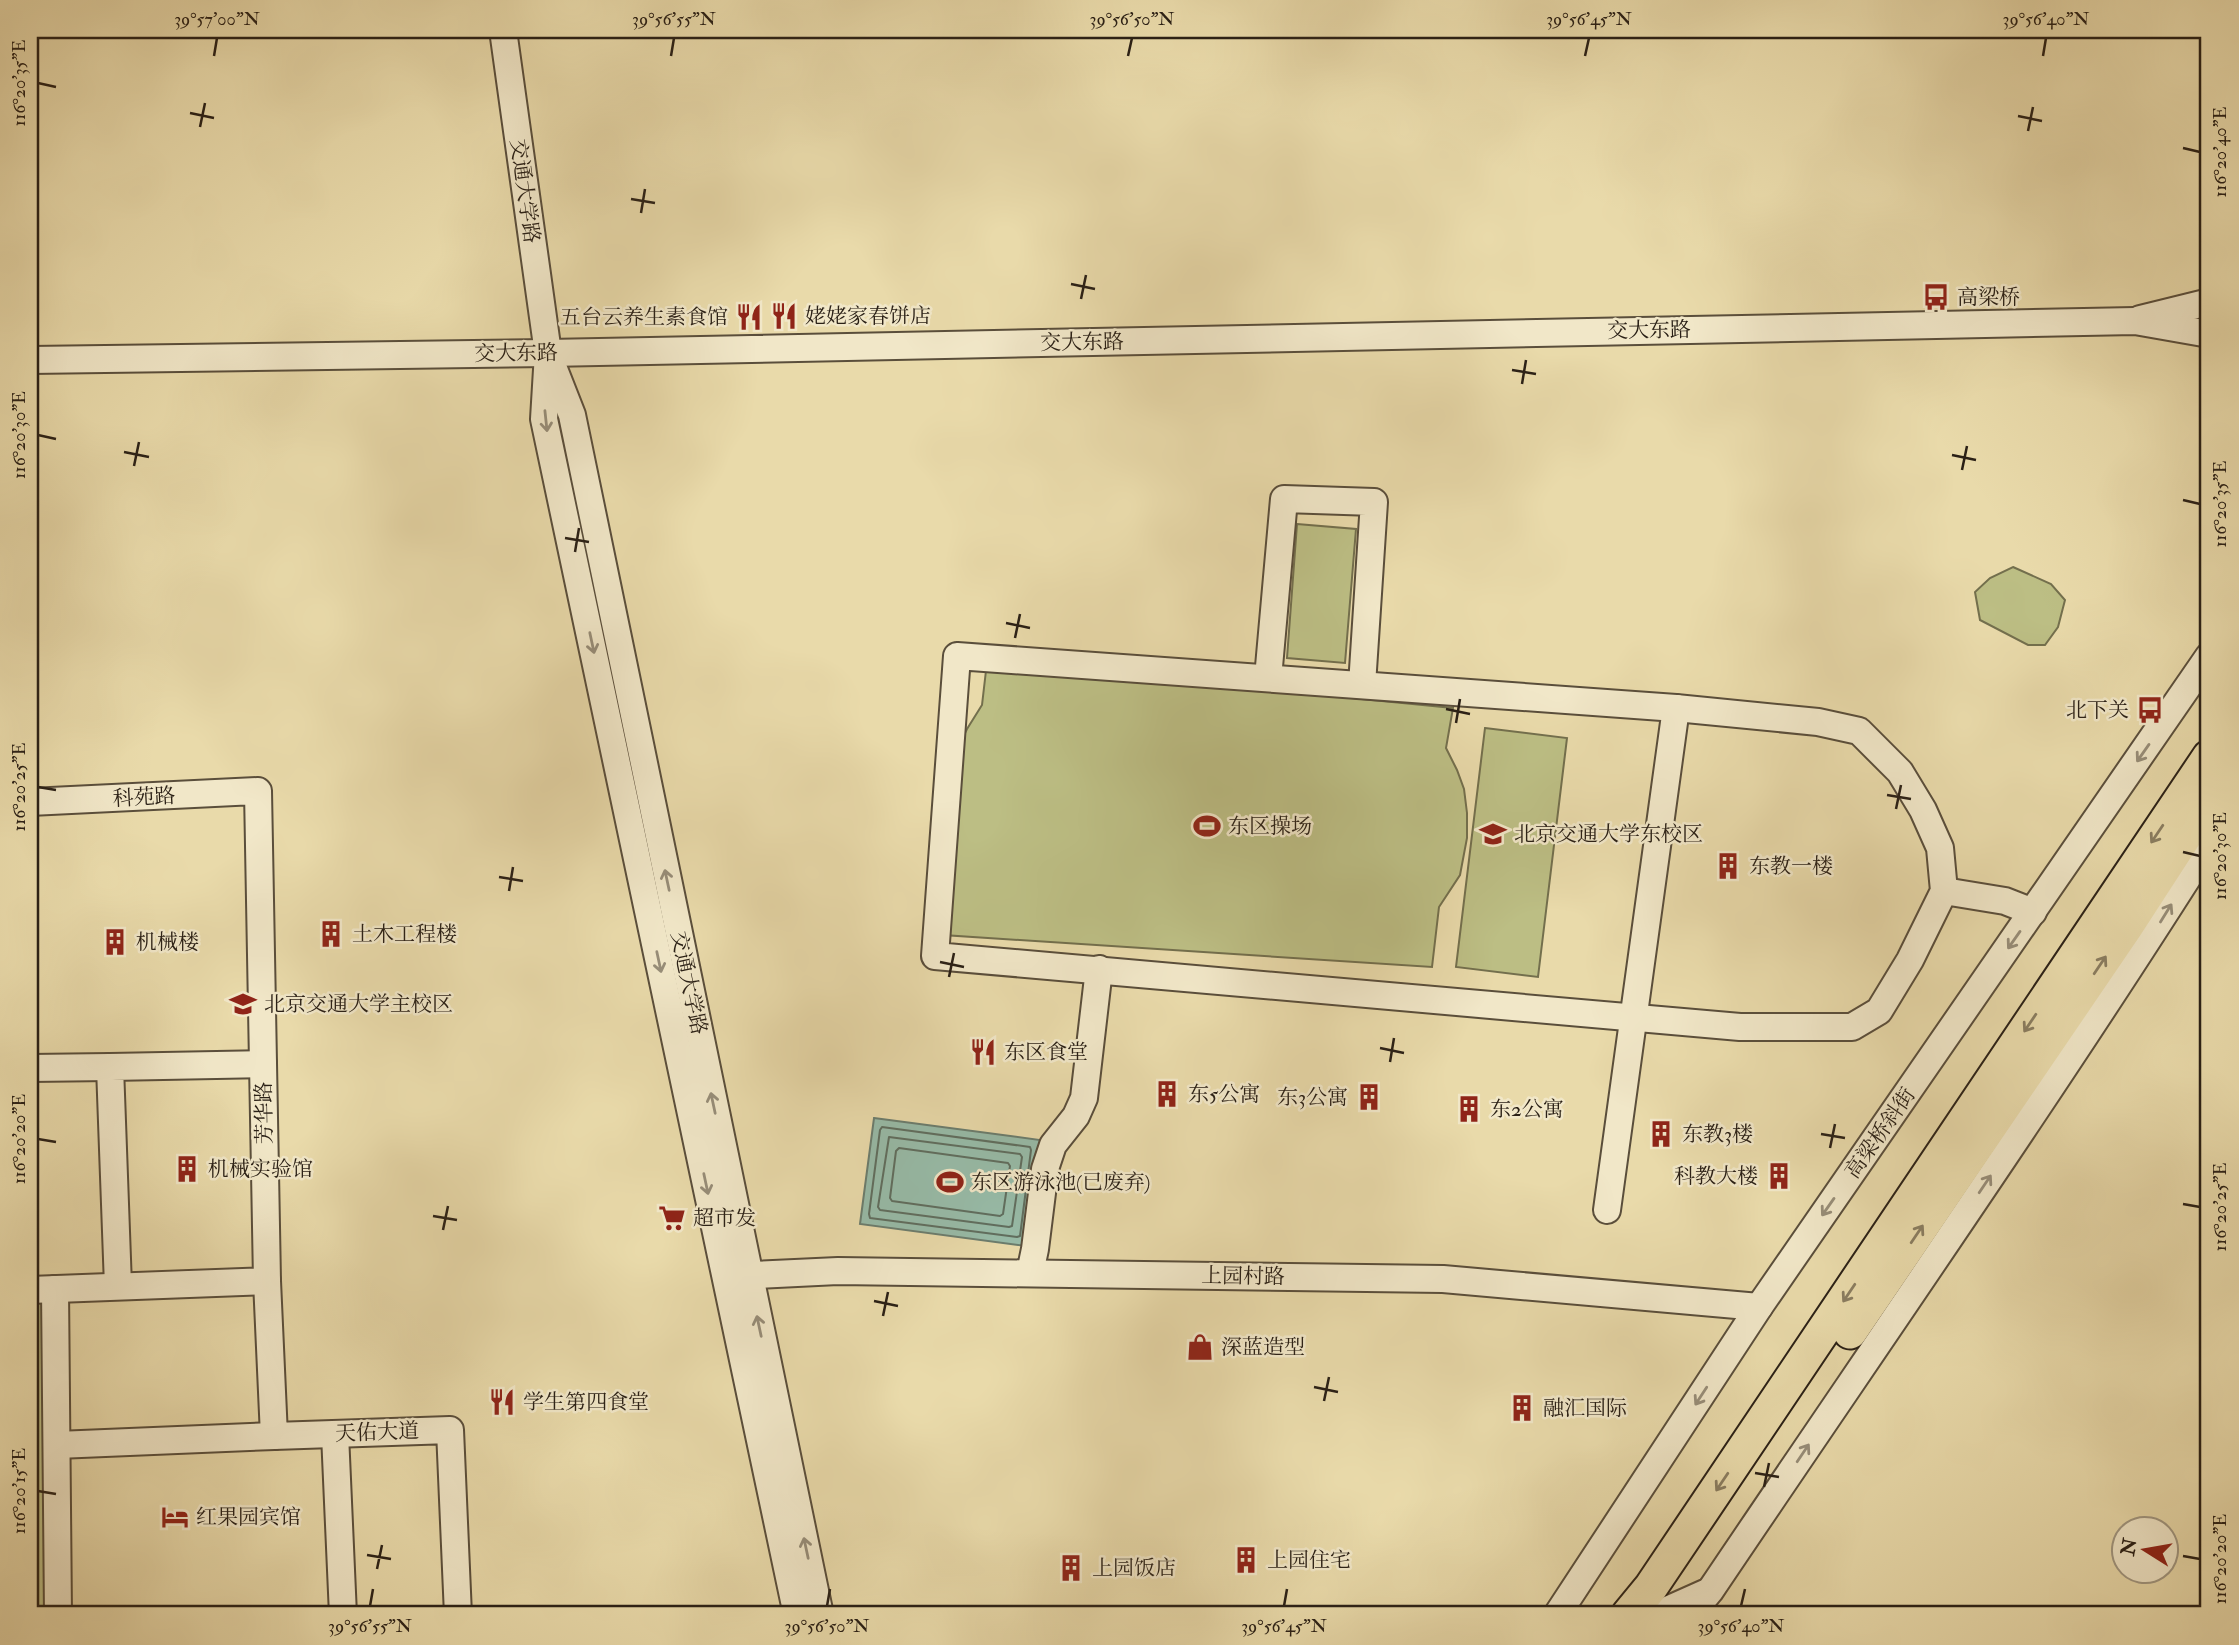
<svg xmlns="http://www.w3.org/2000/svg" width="2239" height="1645" viewBox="0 0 2239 1645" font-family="'IM FELL Double Pica','Noto Serif SC',serif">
<rect width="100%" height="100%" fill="#e9daaa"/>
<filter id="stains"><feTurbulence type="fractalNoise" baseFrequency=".00286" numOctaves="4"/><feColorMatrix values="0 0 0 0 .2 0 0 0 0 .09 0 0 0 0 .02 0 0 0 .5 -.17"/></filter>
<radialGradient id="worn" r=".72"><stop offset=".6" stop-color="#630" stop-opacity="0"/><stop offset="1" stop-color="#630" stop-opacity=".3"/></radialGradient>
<g fill="#bcbe84" stroke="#736f4d" stroke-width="2">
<polygon points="1297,524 1356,529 1345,663 1287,658"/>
<polygon points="2013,567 2051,584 2065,600 2058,627 2045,645 2028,645 1980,620 1975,592 1990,578"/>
<polygon points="987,662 1453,708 1446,748 1457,770 1464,789 1467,813 1467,838 1460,875 1439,907 1432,967 943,935 954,755 967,729 982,705"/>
<polygon points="1485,728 1567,738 1538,977 1456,967"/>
<polygon points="30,1297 55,1298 58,1615 30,1615"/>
</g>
<polygon fill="#97bba8" stroke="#6b7d6e" stroke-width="2" points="874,1118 1040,1140 1026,1246 860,1224"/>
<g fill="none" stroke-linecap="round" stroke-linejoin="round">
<g stroke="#606e5f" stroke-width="2">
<polygon points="882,1127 1030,1147 1031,1150 1020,1236 1017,1237 870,1218 869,1214 880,1130"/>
<polygon points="889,1137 1020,1154 1022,1157 1012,1226 1009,1227 880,1210 878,1207"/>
<polygon points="899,1148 1008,1163 1010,1166 1003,1214 1000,1216 892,1201 890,1198 896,1151"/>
</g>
<defs>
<g id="minor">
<polyline points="503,30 548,353 544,419 797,1615"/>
<polyline points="2140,319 2209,302"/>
<polyline points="30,360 548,353 2135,321 2209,334"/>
<polyline points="552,364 572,415 820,1615"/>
<polygon points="957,656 1676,708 1818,722 1859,731 1900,772 1923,810 1940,848 1944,891 1910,960 1879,1011 1852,1027 1740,1027 935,956"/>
<polyline points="1268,678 1284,499 1374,502 1362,685"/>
<polyline points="30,802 258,791 267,1281 30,1290"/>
<polyline points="1944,891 2005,901 2033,912"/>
<polyline points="30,1068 110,1067"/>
<polyline points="1607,1210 1676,708"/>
<polyline points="1030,1273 1035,1249 1045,1169 1053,1145 1076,1116 1084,1098 1099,969"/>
<polyline points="733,1276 838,1271 1443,1279 1759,1307"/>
<polyline points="267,1281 274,1436 450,1430 458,1615"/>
<polyline points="118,1286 110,1067 263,1064"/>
<polyline points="55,1289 58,1615"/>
<polyline points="335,1434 343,1615"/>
<polyline points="57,1445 274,1436"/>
<polyline points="1658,1614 1705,1593"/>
<polyline points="1557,1615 1759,1307 2209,656"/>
<path d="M1690,1615L1710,1591C1877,1343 2049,1097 2209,844"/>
</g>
<g id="major">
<polyline points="1850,1332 2126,927 2209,799"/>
<polyline points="1628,1615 1651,1587 2209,757"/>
</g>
</defs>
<use href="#minor" stroke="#5a4e3b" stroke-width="30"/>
<use href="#major" stroke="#2a2016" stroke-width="37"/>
<use href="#minor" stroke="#f1e7c8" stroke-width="26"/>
<use href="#major" stroke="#e9daaa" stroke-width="33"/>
</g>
<defs><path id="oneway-shaft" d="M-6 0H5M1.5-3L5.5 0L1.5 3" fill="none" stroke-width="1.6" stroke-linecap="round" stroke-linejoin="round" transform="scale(1.75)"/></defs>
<g stroke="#978d78">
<use href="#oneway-shaft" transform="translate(546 421) rotate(84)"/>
<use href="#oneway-shaft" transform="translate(592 643) rotate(78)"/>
<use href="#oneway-shaft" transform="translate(2143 753) rotate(125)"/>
<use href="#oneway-shaft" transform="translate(667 880) rotate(-102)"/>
<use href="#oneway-shaft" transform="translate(2166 913) rotate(-58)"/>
<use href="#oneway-shaft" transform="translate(2014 940) rotate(125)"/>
<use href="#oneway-shaft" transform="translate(659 962) rotate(78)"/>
<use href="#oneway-shaft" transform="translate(713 1103) rotate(-102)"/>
<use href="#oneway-shaft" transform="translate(706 1184) rotate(78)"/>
<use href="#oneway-shaft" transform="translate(1985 1184) rotate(-56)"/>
<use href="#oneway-shaft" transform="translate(1828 1207) rotate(125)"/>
<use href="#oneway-shaft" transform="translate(759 1326) rotate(-102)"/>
<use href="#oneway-shaft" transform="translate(1701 1396) rotate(123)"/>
<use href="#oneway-shaft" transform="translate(1803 1453) rotate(-56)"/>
<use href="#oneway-shaft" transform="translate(806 1548) rotate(-102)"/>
</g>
<g stroke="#8a7d60">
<use href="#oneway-shaft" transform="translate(2157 834) rotate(124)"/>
<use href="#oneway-shaft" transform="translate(2100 965) rotate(-56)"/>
<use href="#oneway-shaft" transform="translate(2030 1023) rotate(124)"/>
<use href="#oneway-shaft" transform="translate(1917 1234) rotate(-56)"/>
<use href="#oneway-shaft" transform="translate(1849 1293) rotate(124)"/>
<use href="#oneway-shaft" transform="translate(1722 1482) rotate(124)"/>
</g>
<path fill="none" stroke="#2a2016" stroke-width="2.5" d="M214,56L217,38M671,56L674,38M1128,56L1132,38M1585,56L1589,38M2043,56L2046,38M38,83L56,87M190,113L214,118M2018,116L2042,121M200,127L205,103M2028,131L2033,107M2183,148L2200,152M631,199L655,203M641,213L645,189M1071,284L1095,289M1081,299L1086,275M1512,370L1536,374M1522,384L1526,360M38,435L56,439M124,452L149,457M1952,455L1976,460M134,466L139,442M1962,470L1967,446M2183,500L2200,504M565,538L589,542M575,552L579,528M1006,623L1030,628M1015,638L1020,614M1446,709L1470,714M1456,723L1460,699M38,787L56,790M1887,795L1911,799M1896,809L1901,785M2183,852L2200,856M499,877L523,881M509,891L513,867M940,962L964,967M949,977L954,953M1380,1048L1404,1053M1390,1062L1394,1038M1821,1134L1845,1138M38,1139L56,1142M1830,1148L1835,1124M2183,1204L2200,1207M433,1216L457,1220M443,1230L448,1206M874,1301L898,1306M883,1316L888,1292M1314,1387L1338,1392M1324,1401L1329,1377M1755,1473L1779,1477M1764,1487L1769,1463M38,1491L56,1494M367,1555L391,1559M2183,1556L2200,1559M377,1569L382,1545M370,1606L373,1589M827,1606L830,1589M1284,1606L1287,1589M1741,1606L1745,1589"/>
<defs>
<symbol id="bus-bare" viewBox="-9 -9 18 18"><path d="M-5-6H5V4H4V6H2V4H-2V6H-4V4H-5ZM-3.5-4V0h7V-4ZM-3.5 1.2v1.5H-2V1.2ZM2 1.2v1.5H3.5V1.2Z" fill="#8f2418" stroke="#f1e7c8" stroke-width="2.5" paint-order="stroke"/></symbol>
<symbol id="restaurant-bare" viewBox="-9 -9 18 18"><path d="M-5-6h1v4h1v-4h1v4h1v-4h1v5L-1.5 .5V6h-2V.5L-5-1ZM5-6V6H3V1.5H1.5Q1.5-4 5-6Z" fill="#8f2418" stroke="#f1e7c8" stroke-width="2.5" paint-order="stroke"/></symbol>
<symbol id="stadium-bare" viewBox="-9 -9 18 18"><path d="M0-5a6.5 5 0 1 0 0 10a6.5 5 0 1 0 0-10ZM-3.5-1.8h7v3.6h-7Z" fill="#8f2418" stroke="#f1e7c8" stroke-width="2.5" paint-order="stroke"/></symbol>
<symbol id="university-bare" viewBox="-9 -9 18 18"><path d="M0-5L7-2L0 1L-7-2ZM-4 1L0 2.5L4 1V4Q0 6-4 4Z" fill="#8f2418" stroke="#f1e7c8" stroke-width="2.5" paint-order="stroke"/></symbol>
<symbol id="building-bare" viewBox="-9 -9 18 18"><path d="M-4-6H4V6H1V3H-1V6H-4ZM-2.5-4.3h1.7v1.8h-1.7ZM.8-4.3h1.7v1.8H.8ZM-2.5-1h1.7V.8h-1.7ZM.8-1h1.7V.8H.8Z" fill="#8f2418" stroke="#f1e7c8" stroke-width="2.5" paint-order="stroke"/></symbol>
<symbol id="supermarket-bare" viewBox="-9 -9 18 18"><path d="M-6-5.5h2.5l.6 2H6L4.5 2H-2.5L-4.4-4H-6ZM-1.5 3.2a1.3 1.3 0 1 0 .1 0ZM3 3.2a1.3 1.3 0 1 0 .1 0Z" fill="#8f2418" stroke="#f1e7c8" stroke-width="2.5" paint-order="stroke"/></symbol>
<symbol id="shop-bare" viewBox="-9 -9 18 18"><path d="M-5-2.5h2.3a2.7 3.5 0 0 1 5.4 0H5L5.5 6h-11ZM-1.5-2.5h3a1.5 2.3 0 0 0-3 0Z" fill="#8f2418" stroke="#f1e7c8" stroke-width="2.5" paint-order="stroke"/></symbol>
<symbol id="hotel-bare" viewBox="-9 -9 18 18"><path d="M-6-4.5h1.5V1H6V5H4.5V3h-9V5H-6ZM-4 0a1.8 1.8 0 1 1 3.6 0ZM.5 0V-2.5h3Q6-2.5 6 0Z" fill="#8f2418" stroke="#f1e7c8" stroke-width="2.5" paint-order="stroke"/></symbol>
</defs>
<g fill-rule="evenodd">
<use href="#bus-bare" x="1917" y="278" width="38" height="38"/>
<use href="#restaurant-bare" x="765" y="297" width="38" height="38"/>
<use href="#restaurant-bare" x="730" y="298" width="38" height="38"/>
<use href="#bus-bare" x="2131" y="691" width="38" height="38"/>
<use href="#stadium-bare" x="1188" y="807" width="38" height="38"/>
<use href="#university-bare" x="1474" y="815" width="38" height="38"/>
<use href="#building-bare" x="1709" y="847" width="38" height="38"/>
<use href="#building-bare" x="312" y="915" width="38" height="38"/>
<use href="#building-bare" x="96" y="923" width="38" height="38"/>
<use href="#university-bare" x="224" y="985" width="38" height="38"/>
<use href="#restaurant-bare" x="964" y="1033" width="38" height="38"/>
<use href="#building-bare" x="1148" y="1075" width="38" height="38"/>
<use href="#building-bare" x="1350" y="1078" width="38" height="38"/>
<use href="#building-bare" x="1450" y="1090" width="38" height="38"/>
<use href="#building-bare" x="1642" y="1115" width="38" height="38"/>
<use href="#building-bare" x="168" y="1150" width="38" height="38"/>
<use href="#building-bare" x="1760" y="1157" width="38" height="38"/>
<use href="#stadium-bare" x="931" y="1163" width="38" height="38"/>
<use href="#supermarket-bare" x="653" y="1199" width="38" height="38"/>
<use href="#shop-bare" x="1181" y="1328" width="38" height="38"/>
<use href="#restaurant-bare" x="483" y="1383" width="38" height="38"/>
<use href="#building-bare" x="1503" y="1389" width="38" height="38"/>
<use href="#hotel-bare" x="156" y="1498" width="38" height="38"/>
<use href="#building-bare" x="1227" y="1541" width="38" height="38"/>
<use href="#building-bare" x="1052" y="1549" width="38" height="38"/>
</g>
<g text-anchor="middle" stroke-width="5" stroke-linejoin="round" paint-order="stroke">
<g font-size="21" fill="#2a2016" stroke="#f1e7c8">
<text transform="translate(525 191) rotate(82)" y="7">交通大学路</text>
<text transform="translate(1649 330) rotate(-1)" y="7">交大东路</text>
<text transform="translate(1082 342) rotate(-1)" y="7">交大东路</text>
<text transform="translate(516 353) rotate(-1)" y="7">交大东路</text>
<text transform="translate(144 797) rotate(-3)" y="7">科苑路</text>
<text transform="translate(689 983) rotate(78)" y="7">交通大学路</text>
<text transform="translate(264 1113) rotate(-91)" y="7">芳华路</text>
<text transform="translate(1880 1133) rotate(-55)" y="7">高梁桥斜街</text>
<text transform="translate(1243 1276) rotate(1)" y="7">上园村路</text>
<text transform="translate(377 1432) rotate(-2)" y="7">天佑大道</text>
</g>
<g font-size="21" fill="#2a2016" stroke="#f1e7c8" text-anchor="start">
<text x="1957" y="304">高梁桥</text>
<text x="805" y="323">姥姥家春饼店</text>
<text x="728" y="324" text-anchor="end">五台云养生素食馆</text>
<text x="2129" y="717" text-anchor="end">北下关</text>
<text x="1228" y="833">东区操场</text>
<text x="1514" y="841">北京交通大学东校区</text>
<text x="1749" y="873">东教一楼</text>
<text x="352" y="941">土木工程楼</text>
<text x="136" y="949">机械楼</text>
<text x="264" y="1011">北京交通大学主校区</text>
<text x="1004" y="1059">东区食堂</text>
<text x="1188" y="1101">东5公寓</text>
<text x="1348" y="1104" text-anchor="end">东3公寓</text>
<text x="1490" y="1116">东2公寓</text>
<text x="1682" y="1141">东教3楼</text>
<text x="208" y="1176">机械实验馆</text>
<text x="1758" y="1183" text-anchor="end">科教大楼</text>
<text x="971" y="1189">东区游泳池(已废弃)</text>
<text x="693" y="1225">超市发</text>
<text x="1221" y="1354">深蓝造型</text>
<text x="523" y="1409">学生第四食堂</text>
<text x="1543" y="1415">融汇国际</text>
<text x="196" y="1524">红果园宾馆</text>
<text x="1267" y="1567">上园住宅</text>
<text x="1092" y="1575">上园饭店</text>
</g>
</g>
<rect width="2239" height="1645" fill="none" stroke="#e9daaa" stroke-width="77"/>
<g transform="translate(2145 1550) rotate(281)"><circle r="33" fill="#f1e7c8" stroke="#a19781" stroke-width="2"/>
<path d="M0-5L12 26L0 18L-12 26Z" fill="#8f2418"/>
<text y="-10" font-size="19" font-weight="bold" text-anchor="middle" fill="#2a2016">N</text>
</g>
<rect x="38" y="38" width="2162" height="1568" fill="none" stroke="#2a2016" stroke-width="2.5"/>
<g font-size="18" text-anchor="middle" fill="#2a2016">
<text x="217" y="25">39°57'00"N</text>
<text x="674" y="25">39°56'55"N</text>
<text x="1132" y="25">39°56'50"N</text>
<text x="1589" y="25">39°56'45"N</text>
<text x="2046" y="25">39°56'40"N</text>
<text transform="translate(19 83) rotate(-90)" y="6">116°20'35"E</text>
<text transform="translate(2220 152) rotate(-90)" y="6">116°20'40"E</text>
<text transform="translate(19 435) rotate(-90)" y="6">116°20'30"E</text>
<text transform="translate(2220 504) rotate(-90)" y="6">116°20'35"E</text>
<text transform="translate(19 787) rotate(-90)" y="6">116°20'25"E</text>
<text transform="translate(2220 856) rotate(-90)" y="6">116°20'30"E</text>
<text transform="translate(19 1139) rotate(-90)" y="6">116°20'20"E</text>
<text transform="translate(2220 1207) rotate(-90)" y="6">116°20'25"E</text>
<text transform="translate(19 1491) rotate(-90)" y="6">116°20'15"E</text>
<text transform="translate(2220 1559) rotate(-90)" y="6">116°20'20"E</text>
<text x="370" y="1632">39°56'55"N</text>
<text x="827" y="1632">39°56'50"N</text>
<text x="1284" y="1632">39°56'45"N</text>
<text x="1741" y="1632">39°56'40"N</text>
</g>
<rect width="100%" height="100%" filter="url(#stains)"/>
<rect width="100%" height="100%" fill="url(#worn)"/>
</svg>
